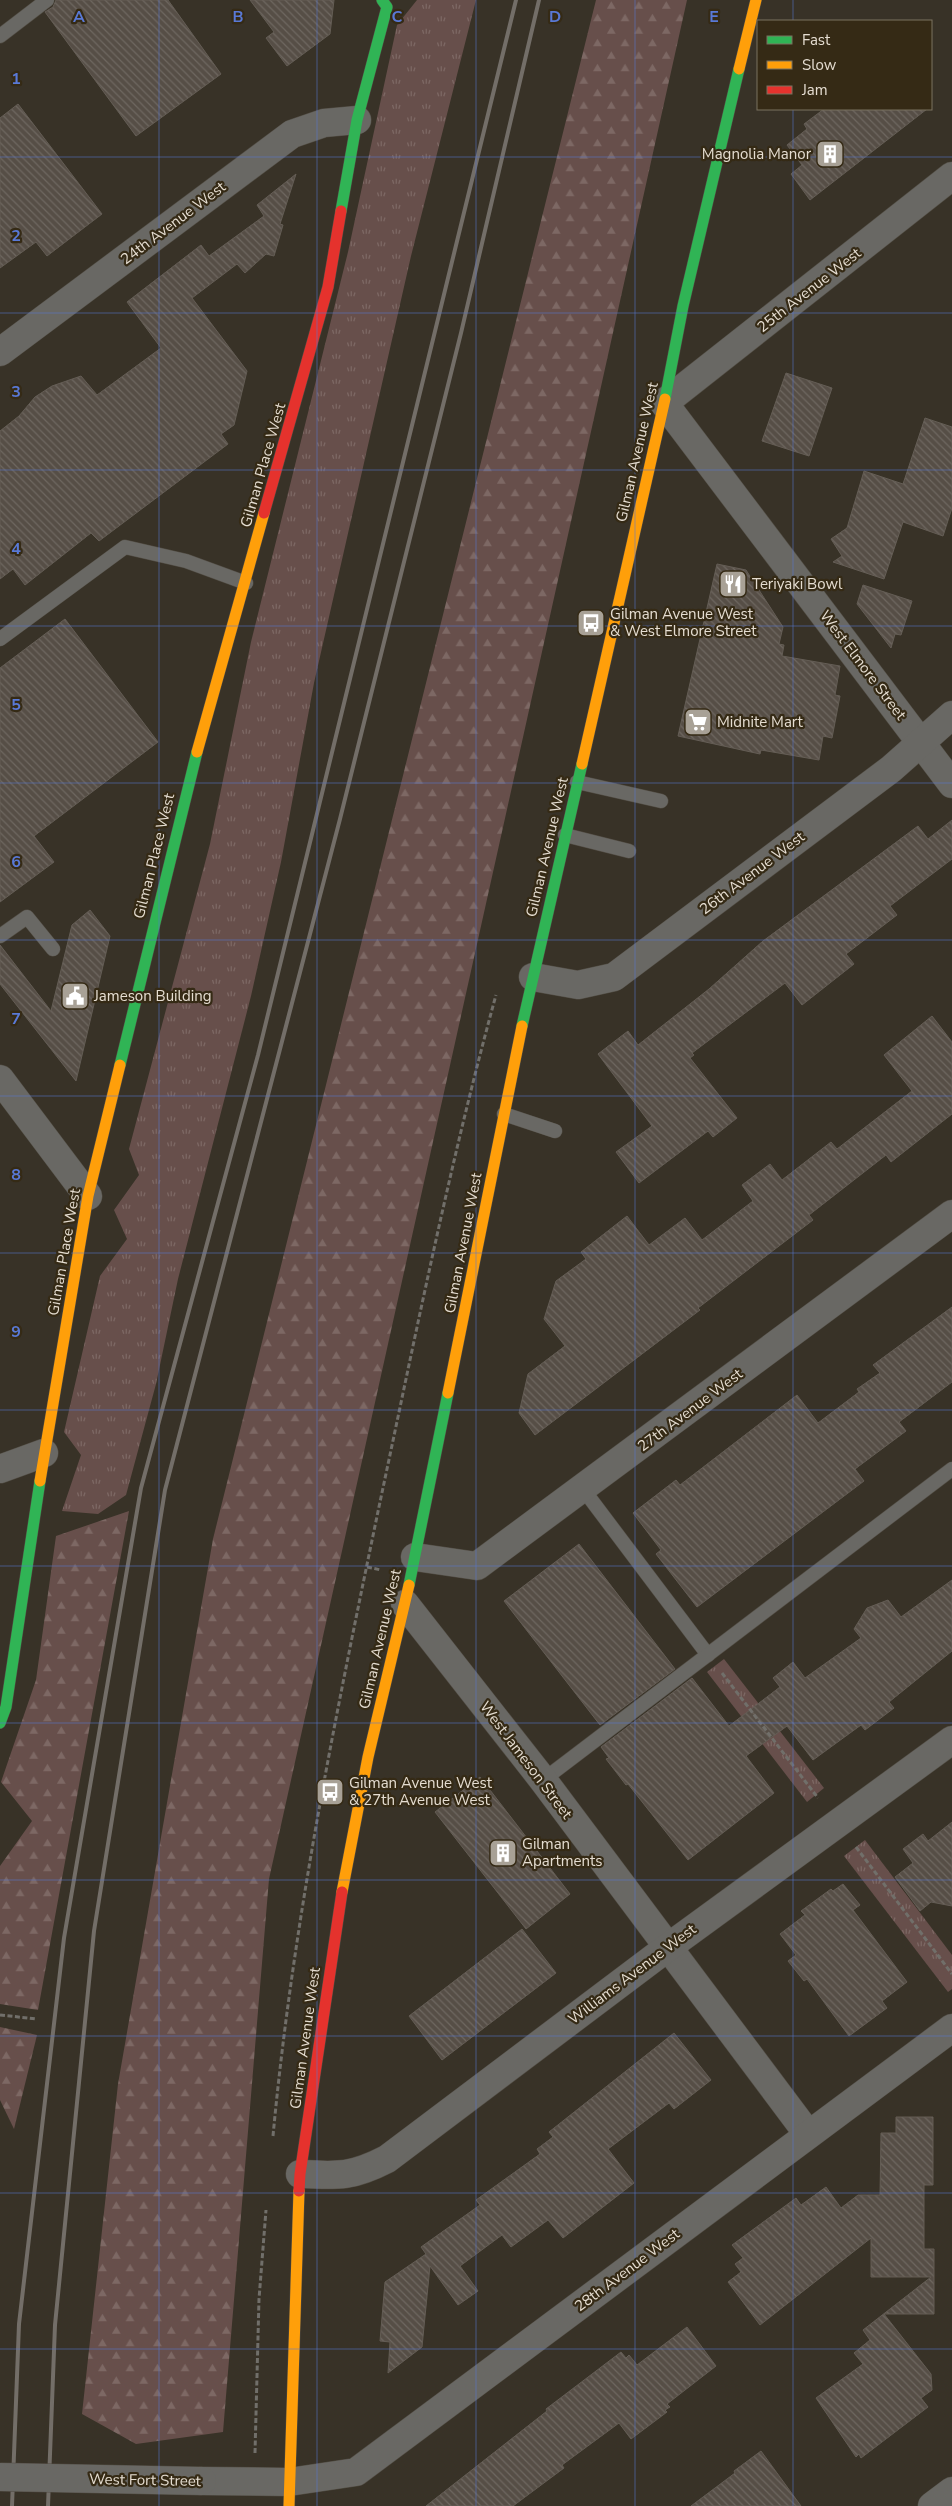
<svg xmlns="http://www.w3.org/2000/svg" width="952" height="2506" viewBox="0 0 952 2506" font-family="'Nunito Sans',sans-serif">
<defs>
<pattern id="grass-tufts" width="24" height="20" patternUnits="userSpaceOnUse" patternTransform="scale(1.25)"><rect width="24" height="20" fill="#674f4b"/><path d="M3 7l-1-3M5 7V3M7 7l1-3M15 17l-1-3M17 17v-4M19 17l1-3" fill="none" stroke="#7d6864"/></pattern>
<pattern id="forest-firs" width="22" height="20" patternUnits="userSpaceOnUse" patternTransform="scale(1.25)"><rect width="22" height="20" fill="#674f4b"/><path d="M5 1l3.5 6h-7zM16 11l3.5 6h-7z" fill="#7d6864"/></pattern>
<pattern id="building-back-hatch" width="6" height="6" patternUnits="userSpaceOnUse" patternTransform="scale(1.25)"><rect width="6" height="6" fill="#564e46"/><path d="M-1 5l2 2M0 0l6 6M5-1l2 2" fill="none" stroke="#6e6760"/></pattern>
</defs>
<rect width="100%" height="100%" fill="#383227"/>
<g fill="url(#grass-tufts)">
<polygon points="417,0 476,0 411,256 314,683 281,862 251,996 178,1279 156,1384 126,1495 98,1514 62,1511 81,1455 64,1432 100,1276 127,1239 114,1210 139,1175 129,1149 210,844 251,642 348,252 397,25"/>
<polygon points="724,1659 824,1788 807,1802 707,1672"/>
<polygon points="865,1840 952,1955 952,1989 948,1992 844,1856"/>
</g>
<g fill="url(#forest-firs)">
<polygon points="596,0 687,0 269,1879 223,2432 136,2444 82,2414 118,2084 213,1539"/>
<polygon points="129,1511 38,2010 0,2004 0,1866 32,1821 1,1782 36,1680 56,1536"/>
<polygon points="0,2027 37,2035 14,2129 0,2100"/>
</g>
<g fill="url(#building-back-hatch)" stroke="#645d55">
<polygon points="56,0 168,0 221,74 136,136 45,12 53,7"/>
<polygon points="250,0 334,0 330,34 287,66 266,38 274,32"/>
<polygon points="18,104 102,214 47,256 36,242 0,268 0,118"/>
<polygon points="824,109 927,109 810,200 791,174 802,165 787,145 807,129 804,124"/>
<polygon points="296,174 280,224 283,225 274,256 266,254 245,273 237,264 192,298 247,371 234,425 221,434 228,444 99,541 91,533 25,585 13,569 0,579 0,431 19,416 35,397 52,386 81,376 97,395 161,348 127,302 201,245 209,256 264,216 257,205"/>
<polygon points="786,373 832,388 809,456 762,441"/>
<polygon points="925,418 952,427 952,508 943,536 903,522 884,579 833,562 842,556 831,539 847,528 864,471 903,484"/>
<polygon points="717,564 746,570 783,627 779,644 784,645 782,656 840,666 835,695 840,696 832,738 823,736 819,760 761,750 760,754 678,736"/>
<polygon points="863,585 912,601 901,635 895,634 891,648 857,604"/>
<polygon points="65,619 158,742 34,836 54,862 0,902 0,668"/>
<polygon points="952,820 952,859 890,906 897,915 846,954 854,964 802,1005 785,983 692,1053 694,1055 690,1058 737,1118 713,1137 708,1131 639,1183 616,1152 652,1126 598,1054 628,1031 638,1045 709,989 763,941 918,826 928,839"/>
<polygon points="90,910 110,936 76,1081 0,984 0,945 51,1011 72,925"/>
<polygon points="932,1016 952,1042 952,1114 891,1162 886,1155 809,1215 813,1220 698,1308 700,1310 535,1435 519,1413 528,1374 565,1346 544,1319 556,1281 586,1259 581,1252 627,1216 649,1245 685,1218 702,1240 753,1201 742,1185 770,1164 782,1180 831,1142 837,1149 912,1091 884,1055"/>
<polygon points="952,1307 952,1382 899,1422 906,1431 855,1469 864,1481 697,1607 656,1554 661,1550 633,1513 676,1480 680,1485 797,1395 818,1423 859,1392 857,1389 880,1373 873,1365"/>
<polygon points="579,1544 675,1669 600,1725 504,1601"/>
<polygon points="952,1580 952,1651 889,1702 894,1708 865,1730 861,1725 813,1760 787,1726 746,1756 774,1793 688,1860 628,1784 626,1785 606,1759 609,1758 601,1747 692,1678 729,1726 780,1687 773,1678 793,1662 805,1678 861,1638 854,1629 867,1608 888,1600 901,1617"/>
<polygon points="480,1777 570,1894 526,1929 435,1812"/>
<polygon points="952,1822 952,1906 931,1902 920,1911 895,1877 913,1863 903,1849 923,1834 928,1841"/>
<polygon points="843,1884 860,1905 853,1910 907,1982 882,2001 887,2008 849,2036 807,1979 804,1981 788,1961 796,1955 780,1934 805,1915 801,1911 831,1889 833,1891"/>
<polygon points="522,1929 556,1973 442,2060 409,2016"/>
<polygon points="674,2033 711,2080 674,2109 669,2103 608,2149 634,2183 563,2238 548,2220 511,2247 502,2235 460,2266 478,2291 458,2305 430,2266 422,2347 388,2373 390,2342 380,2341 385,2282 426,2254 421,2247 480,2205 476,2200 540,2154 537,2149 553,2137 549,2132"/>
<polygon points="896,2117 933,2117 933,2185 924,2185 924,2249 934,2249 934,2314 884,2314 931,2374 932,2390 921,2398 928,2407 861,2458 859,2454 856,2457 816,2398 863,2364 854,2353 870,2340 863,2330 931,2277 871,2277 871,2238 760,2325 728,2282 741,2272 735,2264 743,2258 732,2245 796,2198 801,2205 826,2187 841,2208 858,2195 880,2195 881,2133 896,2133"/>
<polygon points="687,2327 716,2366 667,2404 670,2407 665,2410 667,2412 631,2439 619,2423 562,2465 564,2468 513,2506 426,2506 547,2411 546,2409 621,2352 626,2358 629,2355 637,2365"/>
<polygon points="761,2451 801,2506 691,2506 735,2473 734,2471"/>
</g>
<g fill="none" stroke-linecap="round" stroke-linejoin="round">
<defs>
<g id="lane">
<polyline points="0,36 47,0"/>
<polyline points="0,639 125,547 186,561 246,583"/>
<polyline points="577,782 661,801"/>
<polyline points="565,835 629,851"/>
<polyline points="0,936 27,917 53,949"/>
<polyline points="504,1114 555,1131"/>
<polyline points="583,1489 708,1655"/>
<polyline points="543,1780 952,1469"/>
</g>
<g id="street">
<polyline points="952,176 664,403 952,784"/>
<polyline points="0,352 292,134 324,123 357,120"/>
<polyline points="533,977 578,985 614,977 891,769 952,715"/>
<polyline points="0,1079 88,1196"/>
<polyline points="0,1469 44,1453"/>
<polyline points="415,1557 477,1566 952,1214"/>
<polyline points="405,1604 543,1780 808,2134"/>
<path d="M300,2174C339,2176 352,2177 387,2159L667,1948L952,1740"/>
<polyline points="202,2481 289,2482 356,2472 952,2028"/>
<polyline points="932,2506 952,2491"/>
</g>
<g id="fast">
<polyline points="341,211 357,120 387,7 382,0"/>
<polyline points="665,399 683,306 739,69"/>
<polyline points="522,1026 582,764"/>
<polyline points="120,1065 197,752"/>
<polyline points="409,1585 448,1393"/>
<polyline points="0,1723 6,1707 40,1481"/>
</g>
<g id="slow">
<polyline points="739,69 756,0"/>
<polyline points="197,752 264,513"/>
<polyline points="582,764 665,399"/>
<polyline points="448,1393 522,1026"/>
<polyline points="40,1481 88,1196 120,1065"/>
<polyline points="342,1892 368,1757 409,1585"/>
<polyline points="289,2506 299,2191"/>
</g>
<g id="jam">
<polyline points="264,513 328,287 341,211"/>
<polyline points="299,2191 300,2174 342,1892"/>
</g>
</defs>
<use href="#lane" stroke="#524d44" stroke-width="15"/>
<use href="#street" stroke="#524d44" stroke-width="29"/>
<use href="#fast" stroke="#524d44" stroke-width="12"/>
<use href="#slow" stroke="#524d44" stroke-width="12"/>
<use href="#jam" stroke="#524d44" stroke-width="12"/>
<g stroke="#716f6a" stroke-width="3" stroke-dasharray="5 2.5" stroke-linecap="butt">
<polyline points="367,1567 381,1570"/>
<polyline points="722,1673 818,1798"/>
<polyline points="856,1847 952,1974"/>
<polyline points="0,2015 37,2019"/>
<path d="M273,2136C293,1922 336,1713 380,1502C416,1333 450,1162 496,995"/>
<polyline points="255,2453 259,2299 266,2210"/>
</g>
<use href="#lane" stroke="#696864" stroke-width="14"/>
<use href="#street" stroke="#696864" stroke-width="28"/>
<use href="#fast" stroke="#30b455" stroke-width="11"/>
<use href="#slow" stroke="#ff9f0a" stroke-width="11"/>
<use href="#jam" stroke="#e5322d" stroke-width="11"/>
<g stroke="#736e68" stroke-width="4">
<polyline points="12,2506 19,2324 64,1938 141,1488 258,1055 516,0"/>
<polyline points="48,2506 55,2325 94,1931 165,1490 340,819 461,333 539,0"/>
</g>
<defs>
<polyline id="street-bridge" points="0,2477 202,2481"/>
</defs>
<use href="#street-bridge" stroke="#524d44" stroke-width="29" stroke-linecap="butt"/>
<use href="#street-bridge" stroke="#696864" stroke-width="28"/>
</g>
<path fill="none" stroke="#5979d6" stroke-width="1" stroke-opacity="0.55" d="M159,0V2506M317,0V2506M476,0V2506M635,0V2506M793,0V21M793,109V2506M0,157H952M0,313H952M0,470H952M0,626H952M0,783H952M0,940H952M0,1096H952M0,1253H952M0,1410H952M0,1566H952M0,1723H952M0,1880H952M0,2036H952M0,2193H952M0,2349H952"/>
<defs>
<symbol id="building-square" viewBox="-11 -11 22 22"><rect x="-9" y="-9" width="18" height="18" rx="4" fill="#a8a196" stroke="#352a15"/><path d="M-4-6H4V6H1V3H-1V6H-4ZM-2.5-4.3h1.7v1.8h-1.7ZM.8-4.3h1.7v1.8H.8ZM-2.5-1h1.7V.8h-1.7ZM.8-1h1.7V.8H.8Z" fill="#fff"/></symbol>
<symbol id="restaurant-square" viewBox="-11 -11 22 22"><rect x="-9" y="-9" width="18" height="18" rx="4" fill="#a8a196" stroke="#352a15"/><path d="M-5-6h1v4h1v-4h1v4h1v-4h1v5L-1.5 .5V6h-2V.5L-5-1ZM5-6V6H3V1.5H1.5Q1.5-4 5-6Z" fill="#fff"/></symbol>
<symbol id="bus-square" viewBox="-11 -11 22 22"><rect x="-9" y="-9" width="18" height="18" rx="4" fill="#a8a196" stroke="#352a15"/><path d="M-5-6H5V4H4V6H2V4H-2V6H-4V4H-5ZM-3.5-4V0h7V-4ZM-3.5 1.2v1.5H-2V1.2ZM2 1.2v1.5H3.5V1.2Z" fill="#fff"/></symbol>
<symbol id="supermarket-square" viewBox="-11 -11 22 22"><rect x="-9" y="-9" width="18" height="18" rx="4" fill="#a8a196" stroke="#352a15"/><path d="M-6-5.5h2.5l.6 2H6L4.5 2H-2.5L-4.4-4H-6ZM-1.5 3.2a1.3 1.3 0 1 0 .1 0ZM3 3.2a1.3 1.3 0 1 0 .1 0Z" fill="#fff"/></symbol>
<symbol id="civic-square" viewBox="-11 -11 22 22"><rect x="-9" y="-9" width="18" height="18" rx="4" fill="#a8a196" stroke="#352a15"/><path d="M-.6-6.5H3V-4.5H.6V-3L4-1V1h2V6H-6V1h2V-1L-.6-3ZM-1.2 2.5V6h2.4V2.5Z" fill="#fff"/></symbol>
</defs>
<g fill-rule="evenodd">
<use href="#building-square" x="814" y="138" width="32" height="32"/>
<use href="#restaurant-square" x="717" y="568" width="32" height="32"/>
<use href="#bus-square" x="575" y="607" width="32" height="32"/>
<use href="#supermarket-square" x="682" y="706" width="32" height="32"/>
<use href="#civic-square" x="59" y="980" width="32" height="32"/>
<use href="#bus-square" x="314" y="1776" width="32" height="32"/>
<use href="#building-square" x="487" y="1837" width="32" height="32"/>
</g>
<g text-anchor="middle" stroke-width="4.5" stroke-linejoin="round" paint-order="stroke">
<g font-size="15" fill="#e5ddd1" stroke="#352a15" text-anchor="start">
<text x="811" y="159" text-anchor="end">Magnolia Manor</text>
<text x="752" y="589">Teriyaki Bowl</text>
<text x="610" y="619">Gilman Avenue West<tspan x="610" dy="17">&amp; West Elmore Street</tspan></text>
<text x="717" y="727">Midnite Mart</text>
<text x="94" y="1001">Jameson Building</text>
<text x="349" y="1788">Gilman Avenue West<tspan x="349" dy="17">&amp; 27th Avenue West</tspan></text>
<text x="522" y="1849">Gilman<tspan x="522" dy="17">Apartments</tspan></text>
</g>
<g font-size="15" fill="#e5ddd1" stroke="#352a15">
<text transform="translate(173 223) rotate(-37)" y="5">24th Avenue West</text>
<text transform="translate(809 290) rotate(-38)" y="5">25th Avenue West</text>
<text transform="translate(637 452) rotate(-77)" y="5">Gilman Avenue West</text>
<text transform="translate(263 465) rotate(-74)" y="5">Gilman Place West</text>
<text transform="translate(863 665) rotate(53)" y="5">West Elmore Street</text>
<text transform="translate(547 847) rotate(-77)" y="5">Gilman Avenue West</text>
<text transform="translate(154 856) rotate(-76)" y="5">Gilman Place West</text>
<text transform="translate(752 873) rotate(-37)" y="5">26th Avenue West</text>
<text transform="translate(463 1243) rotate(-79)" y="5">Gilman Avenue West</text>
<text transform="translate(64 1252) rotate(-80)" y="5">Gilman Place West</text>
<text transform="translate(690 1410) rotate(-37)" y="5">27th Avenue West</text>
<text transform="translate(380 1639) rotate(-77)" y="5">Gilman Avenue West</text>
<text transform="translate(526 1760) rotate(53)" y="5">West Jameson Street</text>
<text transform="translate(632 1974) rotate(-37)" y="5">Williams Avenue West</text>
<text transform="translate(305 2038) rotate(-82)" y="5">Gilman Avenue West</text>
<text transform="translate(627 2270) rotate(-37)" y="5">28th Avenue West</text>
<text transform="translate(145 2480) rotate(1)" y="5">West Fort Street</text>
</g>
</g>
<g font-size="16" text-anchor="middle" font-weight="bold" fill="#5979d6" stroke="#352a15" stroke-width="4.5" stroke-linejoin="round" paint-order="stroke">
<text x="79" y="22">A</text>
<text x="238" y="22">B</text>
<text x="397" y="22">C</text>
<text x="555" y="22">D</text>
<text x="714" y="22">E</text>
<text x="16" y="84">1</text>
<text x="16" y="241">2</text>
<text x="16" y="397">3</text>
<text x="16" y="554">4</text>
<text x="16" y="710">5</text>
<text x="16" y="867">6</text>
<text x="16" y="1024">7</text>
<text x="16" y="1180">8</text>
<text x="16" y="1337">9</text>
</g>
<rect x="757" y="20" width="175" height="90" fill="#352a15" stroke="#7b7260"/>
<rect x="767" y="36" width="25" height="8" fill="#30b455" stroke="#7b7260"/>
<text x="802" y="45" font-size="15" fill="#e5ddd1">Fast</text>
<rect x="767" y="61" width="25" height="8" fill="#ff9f0a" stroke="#7b7260"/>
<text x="802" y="70" font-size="15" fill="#e5ddd1">Slow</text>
<rect x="767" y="86" width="25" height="8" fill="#e5322d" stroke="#7b7260"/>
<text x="802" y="95" font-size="15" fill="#e5ddd1">Jam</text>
</svg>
